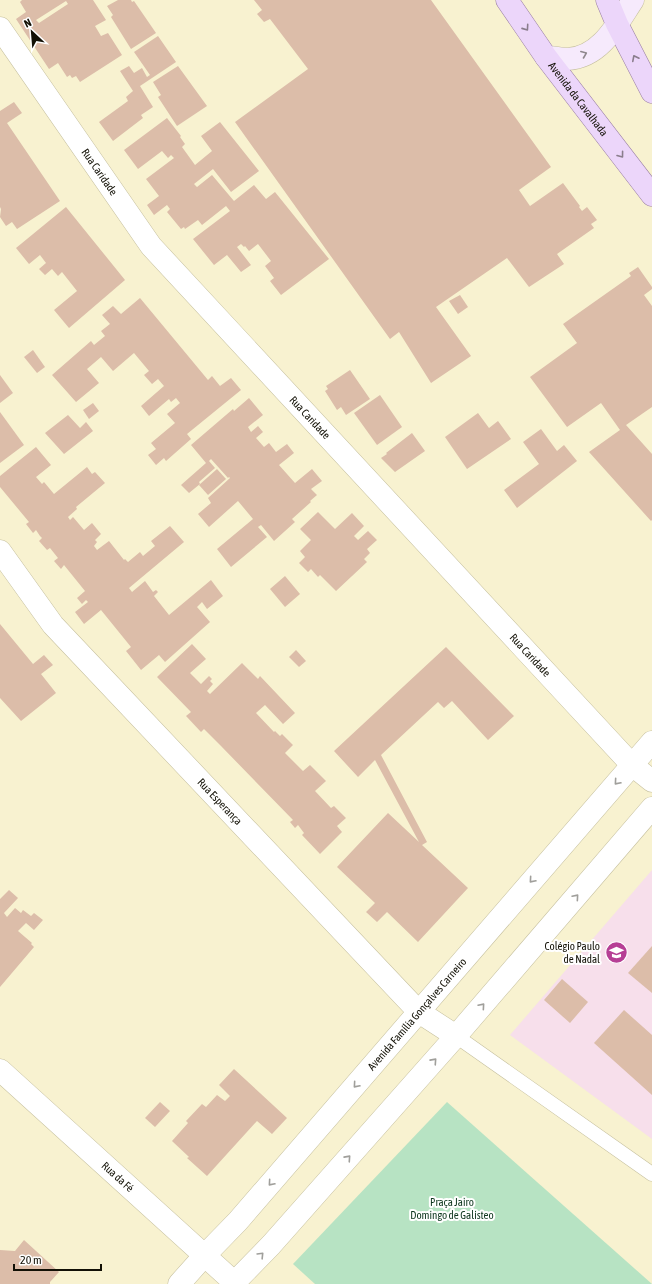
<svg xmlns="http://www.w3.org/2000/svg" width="652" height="1284" viewBox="0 0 652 1284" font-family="'Asap Condensed',sans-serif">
<rect width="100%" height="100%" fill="#f8f2d0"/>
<polygon fill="#f7dfeb" points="652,870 652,1139 510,1035"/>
<polygon fill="#b7e3c3" points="447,1102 652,1284 315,1284 293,1264"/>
<g fill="#dcbda9" fill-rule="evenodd">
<path d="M22,0H93L106,20L95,26L101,36L108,33L122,55L80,82L76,76L72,78L70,75L67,77L58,63L49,69L16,19L26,12L20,2ZM66,1L68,4L39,23L36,20Z"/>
<polygon points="118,0 131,0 132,2 134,1 156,33 131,49 111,17 113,15 107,6"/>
<polygon points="254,0 431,0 551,167 519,190 530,206 563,183 580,206 579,207 582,211 587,207 597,220 591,224 594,228 557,254 564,264 529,287 507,258 436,307 471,356 431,383 399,332 390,339 235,122 308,69 270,19 264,22 257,14 262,10"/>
<polygon points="158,36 176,62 140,86 153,107 141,115 143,118 113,141 99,122 128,101 126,97 133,91 120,71 129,66 134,73 142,68 147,77 150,75 134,52"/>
<polygon points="178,66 207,106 177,126 158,97 161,95 153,82"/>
<polygon points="14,102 22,113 7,123 60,201 17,229 12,222 6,226 0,217 1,209 0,207 0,111"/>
<polygon points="167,118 181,136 180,137 185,144 182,147 195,165 212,151 201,136 220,122 259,171 231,192 213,169 194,184 197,187 212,175 234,201 254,185 266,199 275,192 329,259 281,295 270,281 274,278 265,266 271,261 258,244 249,251 245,246 244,247 241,244 237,247 251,265 241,272 227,255 214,265 193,239 230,211 226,206 202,225 198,220 185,229 184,227 181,229 167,212 170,209 167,205 154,215 147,205 159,196 146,179 174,158 171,155 168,158 162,151 138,169 124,150"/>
<polygon points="66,207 125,280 69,328 54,310 77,291 62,272 58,276 52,269 45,275 39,269 46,263 40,255 29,264 16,248"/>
<polygon points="638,267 652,287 652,289 644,295 652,306 652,407 626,425 652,454 652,520 651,521 589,452 620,430 601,403 567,427 530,377 577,343 563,324 631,276 629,273"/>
<polygon points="460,295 468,307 458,314 449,301"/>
<polygon points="140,298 208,380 212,376 220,386 231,378 241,390 187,434 191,439 166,461 164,458 156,465 148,455 156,449 151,443 175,423 167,414 180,403 176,398 171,402 169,399 149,416 141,406 164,386 158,379 152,384 144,375 149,371 134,353 113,371 101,357 87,369 99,383 76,402 52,375 91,341 94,345 105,336 101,331 110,324 102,315 113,306 121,314"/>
<polygon points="33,350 45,367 37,373 24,357"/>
<polygon points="350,370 370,399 346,415 341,407 337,410 325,391 328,389 326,386"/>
<polygon points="0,375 13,393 0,403"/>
<polygon points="380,395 402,427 377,445 354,413"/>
<polygon points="249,398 263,415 248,427 251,432 258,426 263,432 256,438 264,447 269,443 276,452 287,444 294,453 279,465 295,483 312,469 322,481 311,489 317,495 310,501 311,502 292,519 295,522 274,541 261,525 258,527 267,537 231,567 217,549 253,519 238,501 209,527 198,514 211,503 208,498 230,478 229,477 228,478 211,459 209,461 215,468 199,482 200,484 189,493 181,485 206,463 191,445 233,409 234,411"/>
<polygon points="93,403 99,411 89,419 83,410"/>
<polygon points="0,412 24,445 0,463"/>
<polygon points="478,413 489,428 498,421 511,439 467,469 445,437"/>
<polygon points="68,415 80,428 86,422 93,431 64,454 45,433"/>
<polygon points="541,429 557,451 564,445 577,461 517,508 504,490 539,464 523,442"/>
<polygon points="412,433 425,451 395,472 381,458 387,454 386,453"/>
<polygon points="36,447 51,465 36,477 42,484 44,482 54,494 87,467 92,474 95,472 105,483 76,507 77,509 68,517 70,520 73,517 84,530 92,523 101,534 95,540 97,542 94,546 97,550 109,541 124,560 125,559 128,562 140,552 143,556 155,546 151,541 170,526 184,542 129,588 132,592 145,581 153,592 156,590 158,592 154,596 169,615 211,580 223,596 207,609 202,602 197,607 210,622 165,662 159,655 141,670 126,651 131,647 101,610 84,624 75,612 88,602 86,600 82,604 77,598 85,591 64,565 61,569 54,561 58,558 50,548 47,550 39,541 42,538 40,536 36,530 33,533 26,524 29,522 0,487 0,476"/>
<polygon points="217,469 226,479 208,495 199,485"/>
<polygon points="318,512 335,529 352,513 364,526 354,536 358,540 368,531 377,540 367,549 370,553 364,559 367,562 336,591 320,575 318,577 311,569 308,572 299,563 305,557 300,551 311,540 300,529"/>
<polygon points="285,576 300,594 285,607 270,589"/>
<polygon points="0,624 33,664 44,655 53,665 41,674 56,693 21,721 0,698"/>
<polygon points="192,644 206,659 190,673 201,684 209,676 212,679 210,681 213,684 207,691 210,694 242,663 258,679 260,676 295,713 283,724 265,705 256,713 274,732 275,731 280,736 282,734 293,745 285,753 303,771 310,765 326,781 315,791 331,808 334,806 346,818 337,826 342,832 320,854 302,835 304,833 298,825 295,828 290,822 293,820 221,746 204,729 201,732 186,716 191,712 157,677"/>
<polygon points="446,647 514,716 488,740 452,701 444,708 438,702 381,755 427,842 422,845 468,888 418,942 387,912 377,922 366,912 375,903 337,867 388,813 419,842 375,760 358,777 334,751"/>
<polygon points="296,650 306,661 299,667 289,657"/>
<polygon points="9,890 18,898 4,913 7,917 15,908 21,913 23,910 31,916 34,913 43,920 34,930 26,923 18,931 32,943 31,944 34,947 0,987 0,899"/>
<polygon points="652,946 652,993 628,973"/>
<polygon points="562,979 588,1002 570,1023 544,1000"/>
<polygon points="624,1010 652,1035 652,1095 594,1043"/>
<polygon points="234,1069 287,1118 272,1134 257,1121 207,1176 187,1158 189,1157 172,1141 188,1123 186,1121 202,1104 206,1107 217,1095 225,1101 230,1096 219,1085"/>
<polygon points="160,1102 170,1111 155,1127 145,1118"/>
<polygon points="24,1240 59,1272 50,1282 50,1284 0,1284 0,1250 15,1251"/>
</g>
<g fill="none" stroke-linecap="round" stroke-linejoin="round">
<defs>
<polyline id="lane" points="456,1036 652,1174"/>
<g id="street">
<path id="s1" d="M0,28L151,246L632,765L652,781"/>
<path id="s2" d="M0,551L53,625L419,1012L456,1036"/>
<path id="s3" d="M0,1070L236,1284"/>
<path id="s4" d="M179,1284L204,1256L238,1221L652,742"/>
<polyline points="233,1284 271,1245 456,1036 652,808"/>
</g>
<path id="secondary" d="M546,57C553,57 561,59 568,59C601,57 617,24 633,0"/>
<g id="primary">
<path id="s5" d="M507,0L546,57L652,195"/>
<polyline points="607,0 617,24 652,92"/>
</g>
</defs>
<use href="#lane" stroke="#c6c09f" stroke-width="15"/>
<use href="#street" stroke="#c6c09f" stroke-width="23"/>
<use href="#secondary" stroke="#c6c09f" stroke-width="23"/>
<use href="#primary" stroke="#987ea2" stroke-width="23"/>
<use href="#lane" stroke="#fff" stroke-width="14"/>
<use href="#street" stroke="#fff" stroke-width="22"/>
<use href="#secondary" stroke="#f6eafc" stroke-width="22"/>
<use href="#primary" stroke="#ecd6fa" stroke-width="22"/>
</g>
<defs><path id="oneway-chevron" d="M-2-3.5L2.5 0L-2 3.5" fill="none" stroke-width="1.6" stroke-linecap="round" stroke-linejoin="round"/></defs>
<g stroke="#8a7d8c">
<use href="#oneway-chevron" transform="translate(526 28) rotate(55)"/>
<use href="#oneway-chevron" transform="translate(635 58) rotate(-117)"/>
<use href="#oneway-chevron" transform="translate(621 155) rotate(53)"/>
</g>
<use stroke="#8f888d" href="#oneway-chevron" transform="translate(584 54) rotate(-22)"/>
<g stroke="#a09f9b">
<use href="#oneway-chevron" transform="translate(617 782) rotate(131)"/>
<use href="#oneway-chevron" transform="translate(532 880) rotate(131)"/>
<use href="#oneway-chevron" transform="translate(576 897) rotate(-49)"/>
<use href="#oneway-chevron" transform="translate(482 1006) rotate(-49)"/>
<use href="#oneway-chevron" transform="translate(434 1061) rotate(-48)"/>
<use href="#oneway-chevron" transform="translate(356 1085) rotate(131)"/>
<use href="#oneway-chevron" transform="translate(348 1158) rotate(-48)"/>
<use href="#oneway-chevron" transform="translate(271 1183) rotate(131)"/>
<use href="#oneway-chevron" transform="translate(261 1255) rotate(-46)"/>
</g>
<defs>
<symbol id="school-disc" viewBox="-11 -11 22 22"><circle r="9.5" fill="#b63f95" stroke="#fff"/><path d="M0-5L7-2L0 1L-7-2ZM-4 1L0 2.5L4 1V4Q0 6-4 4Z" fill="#fff"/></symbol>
</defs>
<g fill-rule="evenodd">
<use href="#school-disc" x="604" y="940" width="25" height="25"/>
</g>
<g text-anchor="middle" stroke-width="4" stroke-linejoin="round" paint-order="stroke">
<g font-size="11" fill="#121005" stroke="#fff">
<text dy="4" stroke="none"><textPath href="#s5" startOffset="122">Avenida da Cavalhada</textPath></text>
<text dy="4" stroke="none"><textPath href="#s1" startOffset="175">Rua Caridade</textPath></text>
<text dy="4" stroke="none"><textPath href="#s1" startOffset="499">Rua Caridade</textPath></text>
<text dy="4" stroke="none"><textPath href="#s1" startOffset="823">Rua Caridade</textPath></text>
<text dy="4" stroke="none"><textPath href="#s2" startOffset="334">Rua Esperança</textPath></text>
<text dy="4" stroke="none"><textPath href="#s4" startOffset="360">Avenida Família Gonçalves Carneiro</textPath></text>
<text dy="4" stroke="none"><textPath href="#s3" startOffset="159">Rua da Fé</textPath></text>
</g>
<g font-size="11" fill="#121005" stroke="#fff" text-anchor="end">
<text x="600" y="950">Colégio Paulo<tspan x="600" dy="13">de Nadal</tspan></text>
</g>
<g font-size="11" fill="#0d361d" stroke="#fff">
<text x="452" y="1206">Praça Jairo<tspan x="452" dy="13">Domingo de Galisteo</tspan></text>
</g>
</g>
<g transform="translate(32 32) rotate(334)" stroke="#ffffff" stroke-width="3" paint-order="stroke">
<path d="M0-3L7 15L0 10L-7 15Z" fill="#121005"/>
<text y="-6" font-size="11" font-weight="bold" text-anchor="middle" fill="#121005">N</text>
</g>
<path d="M14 1264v6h87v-6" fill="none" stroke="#121005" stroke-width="2"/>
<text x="20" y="1264" font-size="12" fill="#121005" stroke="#ffffff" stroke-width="3" paint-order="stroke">20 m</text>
</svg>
